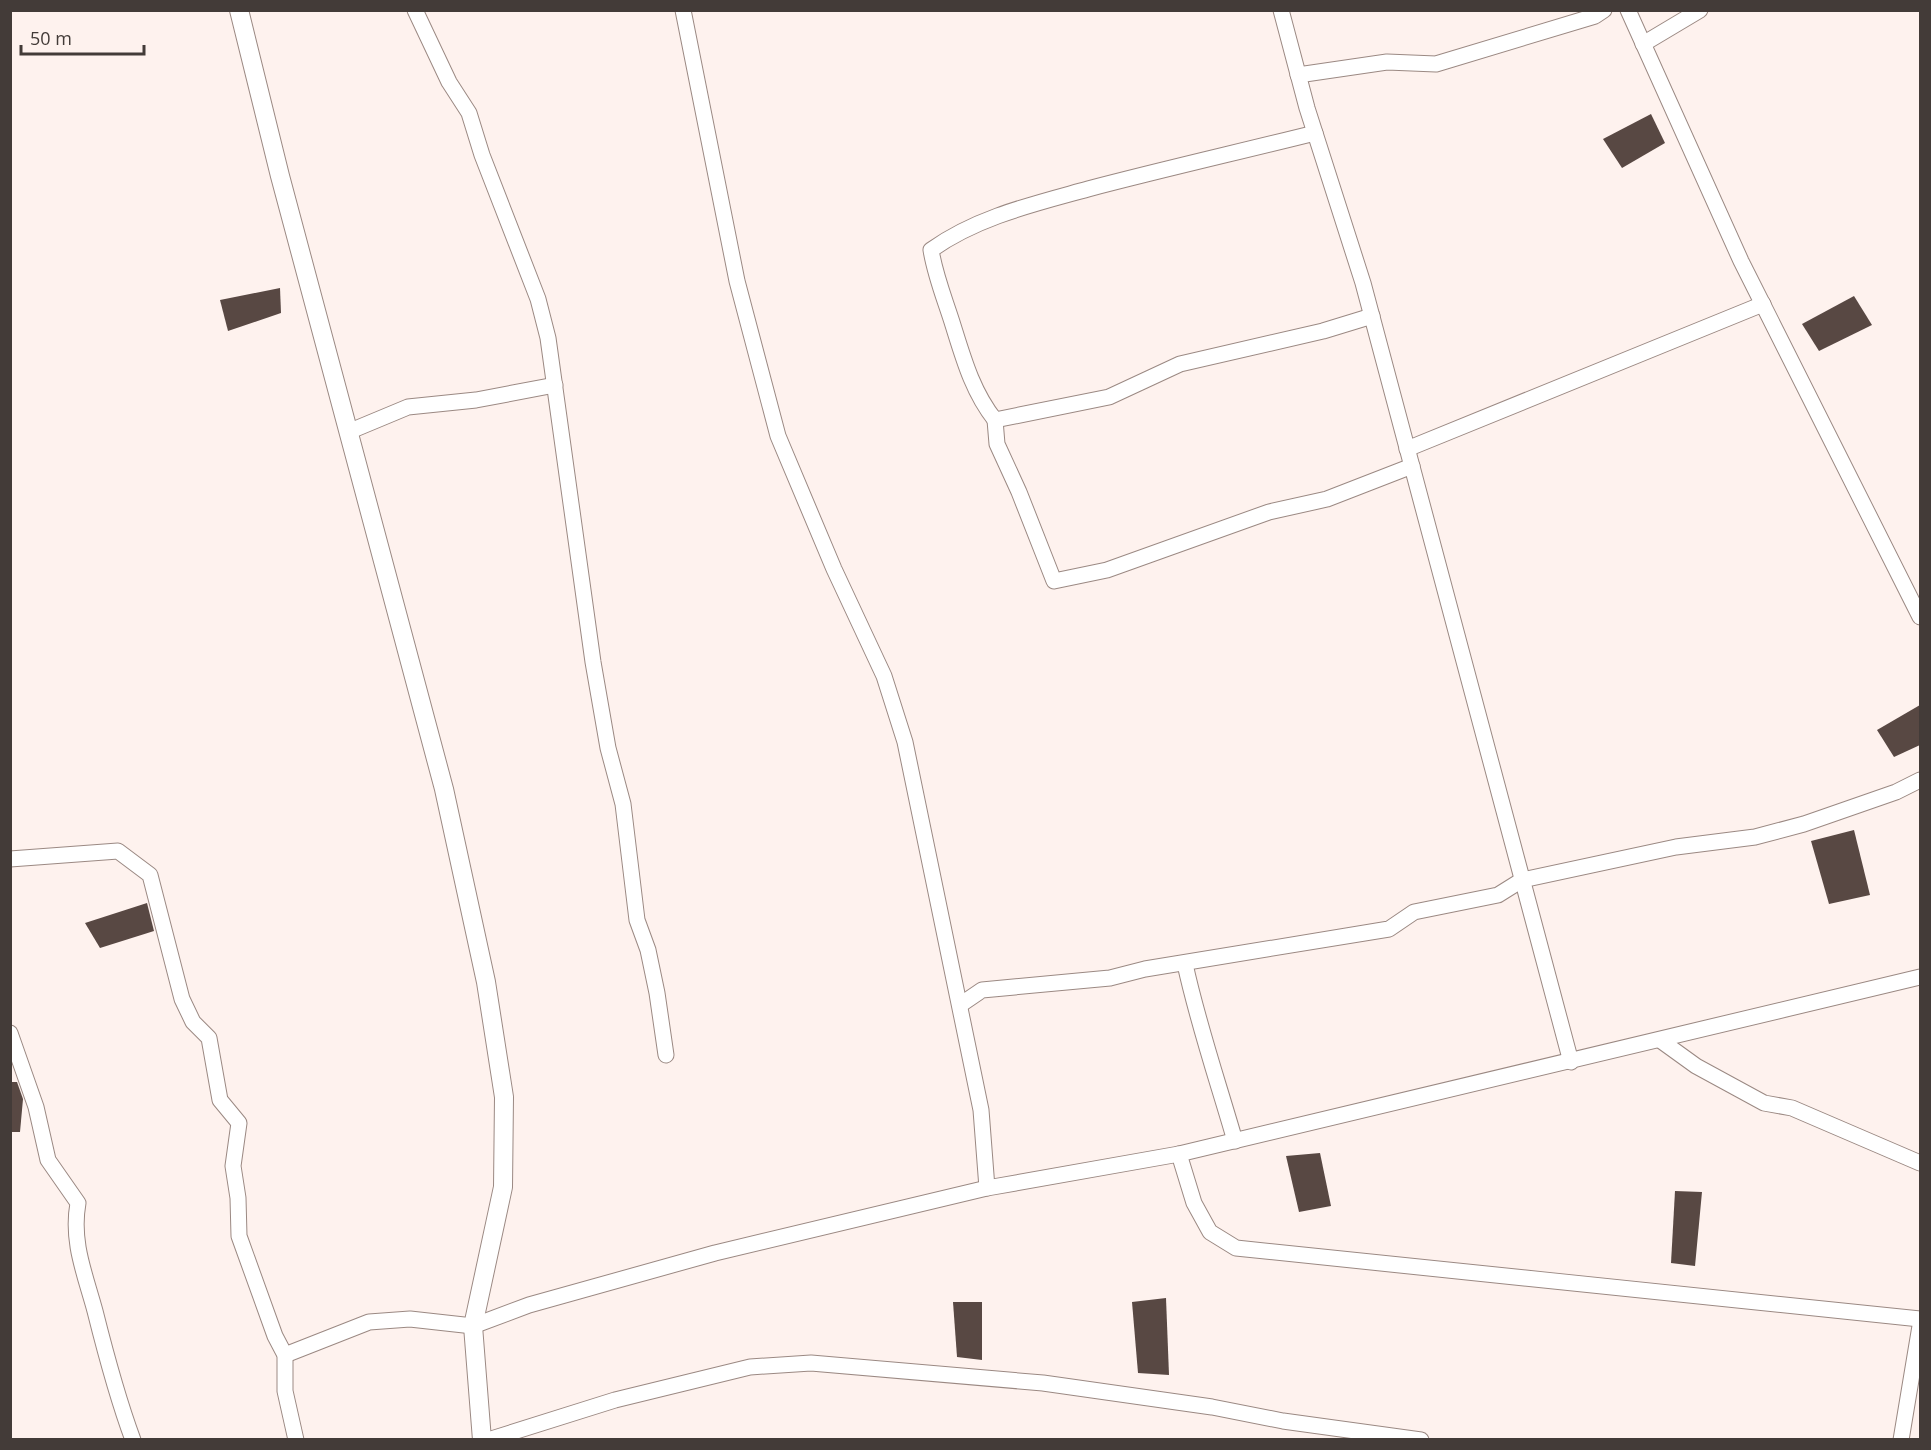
<svg xmlns="http://www.w3.org/2000/svg" width="1931" height="1450" viewBox="0 0 1931 1450" font-family="'Open Sans',sans-serif">
<rect width="100%" height="100%" fill="#fef2ee"/>
<g fill="#584843">
<polygon points="1651,114 1665,143 1622,168 1603,139"/>
<polygon points="280,288 281,313 228,331 220,300"/>
<polygon points="1854,296 1872,325 1819,351 1802,324"/>
<polygon points="1920,705 1920,745 1894,757 1877,730"/>
<polygon points="1854,830 1870,895 1829,904 1811,841"/>
<polygon points="147,903 154,931 100,948 85,923"/>
<polygon points="10,1082 17,1082 23,1099 20,1132 10,1132"/>
<polygon points="1320,1153 1331,1206 1299,1212 1286,1156"/>
<polygon points="1675,1191 1702,1192 1695,1266 1671,1263"/>
<polygon points="1166,1298 1169,1375 1138,1373 1132,1302"/>
<polygon points="953,1302 982,1302 982,1360 957,1357"/>
</g>
<g fill="none" stroke-linecap="round" stroke-linejoin="round">
<defs>
<g id="minor">
<polyline points="415,10 449,82 469,113 482,155 538,299 548,338 593,662 608,748 623,804 637,920 648,950 657,993 666,1055"/>
<polyline points="683,10 737,281 778,436 834,569 884,676 905,742 981,1110 987,1188"/>
<polyline points="1281,10 1307,108 1363,283 1571,1062"/>
<polyline points="1628,10 1741,261 1920,617"/>
<polyline points="1643,44 1700,10"/>
<polyline points="1298,75 1387,62 1436,64 1595,16 1604,10"/>
<path d="M1315,133C1239,152 1164,169 1088,189C1034,204 977,217 931,250C935,275 944,297 952,322C963,357 972,391 995,420L1109,397L1180,364L1323,331L1372,316"/>
<polyline points="995,420 997,444 1019,492 1054,581 1107,570 1269,512 1327,499 1412,466"/>
<polyline points="348,432 408,407 476,400 555,385"/>
<polyline points="1407,449 1763,304"/>
<polyline points="10,859 118,851 150,875 182,999 193,1022 209,1038 220,1100 239,1123 233,1166 238,1198 239,1236 275,1336 285,1355 285,1391 296,1440"/>
<path d="M1185,964C1198,1024 1218,1082 1235,1141"/>
<polyline points="960,1005 982,990 1110,978 1145,969 1389,929 1414,912 1498,895 1522,880 1676,847 1755,837 1804,824 1896,792 1920,780"/>
<path d="M10,1033L36,1107L48,1160L78,1203C71,1242 85,1274 95,1311C106,1355 117,1397 133,1440"/>
<polyline points="1660,1040 1696,1066 1764,1103 1792,1108 1920,1163"/>
<polyline points="1179,1154 1194,1203 1210,1232 1236,1248 1920,1319"/>
<polyline points="285,1355 369,1322 410,1319 473,1326 529,1305 715,1253 987,1188 1179,1154 1920,977"/>
<polyline points="488,1440 615,1400 750,1367 811,1363 1043,1383 1212,1407 1283,1421 1421,1440"/>
<polyline points="1901,1440 1920,1326"/>
</g>
<polyline id="tertiary" points="239,10 280,176 444,789 486,982 504,1097 503,1187 473,1326 482,1440"/>
</defs>
<use href="#minor" stroke="#9b8983" stroke-width="17"/>
<use href="#tertiary" stroke="#9b8983" stroke-width="20"/>
<use href="#minor" stroke="#fff" stroke-width="15"/>
<use href="#tertiary" stroke="#fff" stroke-width="18"/>
</g>
<rect width="1931" height="1450" fill="none" stroke="#433b38" stroke-width="24"/>
<path d="M21 45v9h123v-9" fill="none" stroke="#433b38" stroke-width="3"/>
<text x="30" y="45" font-size="18" fill="#433b38" stroke="#fef2ee" stroke-width="4.5" paint-order="stroke">50 m</text>
</svg>
